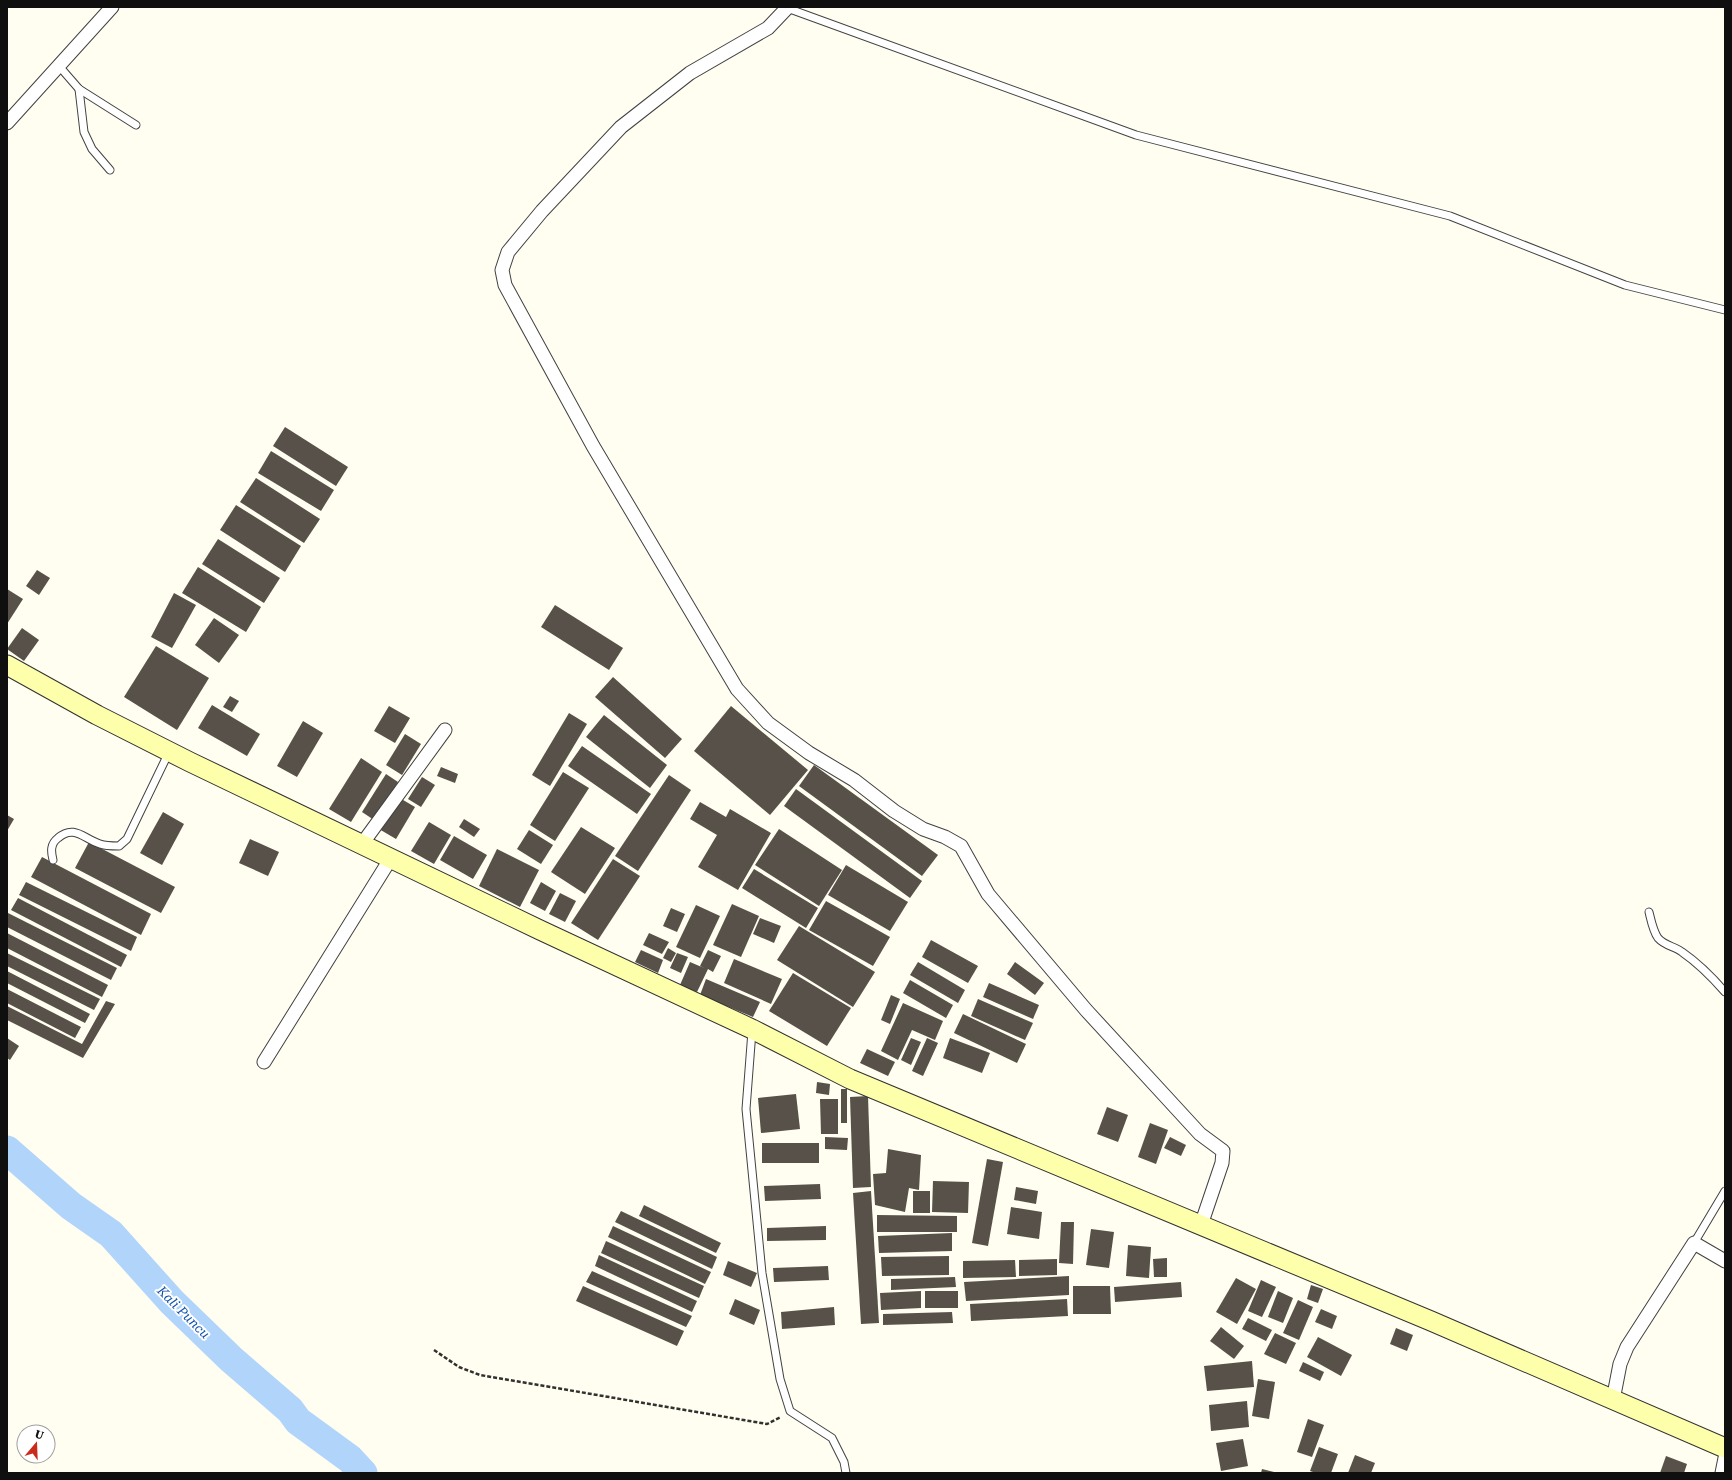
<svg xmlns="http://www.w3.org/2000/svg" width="1732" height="1480" viewBox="0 0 1732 1480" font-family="'Roboto Serif',serif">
<rect width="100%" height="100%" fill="#fffef0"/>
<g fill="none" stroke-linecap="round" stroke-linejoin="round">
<polyline stroke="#b1d5fa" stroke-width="29" points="7,1150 71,1206 111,1234 172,1302 231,1359 290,1410 298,1421 350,1459 363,1473"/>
</g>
<g fill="#58514a">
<polygon points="285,427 348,467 336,486 273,446"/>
<polygon points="271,451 334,490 321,511 258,473"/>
<polygon points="256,478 320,519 304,543 240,502"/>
<polygon points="236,505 301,546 285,572 220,530"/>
<polygon points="218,539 280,578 264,603 202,564"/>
<polygon points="198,567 261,607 246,632 182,593"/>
<polygon points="37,570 50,578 39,595 26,586"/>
<polygon points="7,589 23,599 7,624"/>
<polygon points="174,593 196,605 172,648 151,637"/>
<polygon points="555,605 623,648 609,670 541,627"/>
<polygon points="214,618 239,635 219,663 195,645"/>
<polygon points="22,628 39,640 24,661 7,649"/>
<polygon points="156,646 209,678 177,730 124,697"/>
<polygon points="613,677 682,739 665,758 595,697"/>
<polygon points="230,696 239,701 232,712 223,707"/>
<polygon points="212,705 260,734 247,756 198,728"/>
<polygon points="389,706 410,718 395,743 374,731"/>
<polygon points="731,706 808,770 770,815 694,751"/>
<polygon points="569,713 587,724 550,786 532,775"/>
<polygon points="604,715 667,765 650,788 586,737"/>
<polygon points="303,721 323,733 297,777 277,766"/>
<polygon points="405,734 421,744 402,775 386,765"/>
<polygon points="582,746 651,794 637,814 568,766"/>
<polygon points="361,758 382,772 351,822 329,809"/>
<polygon points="814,765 938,855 922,876 799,786"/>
<polygon points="441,767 458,774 455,783 437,776"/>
<polygon points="563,772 589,788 555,841 530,825"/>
<polygon points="386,774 398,782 374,820 362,812"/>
<polygon points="669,775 691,790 638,871 615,856"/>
<polygon points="422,777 435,785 421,807 408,799"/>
<polygon points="796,789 922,881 910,898 784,806"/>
<polygon points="398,797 415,807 396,839 379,829"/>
<polygon points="700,802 726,817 730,809 771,833 738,890 698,867 717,835 690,819"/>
<polygon points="163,812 184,824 162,865 140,853"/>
<polygon points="7,815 14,819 7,831"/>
<polygon points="464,819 480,829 474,837 459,827"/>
<polygon points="429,822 451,835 434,864 411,851"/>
<polygon points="581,827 615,848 585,894 551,872"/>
<polygon points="779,829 842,870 819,906 755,865"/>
<polygon points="529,830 553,845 541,864 517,849"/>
<polygon points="454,836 487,855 473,879 440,860"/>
<polygon points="250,839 279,852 268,876 239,863"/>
<polygon points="89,842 175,887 161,913 75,868"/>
<polygon points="497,849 539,870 520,907 479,886"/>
<polygon points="42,857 151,914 141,935 31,877"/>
<polygon points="613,859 640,876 598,940 571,923"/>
<polygon points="846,865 908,902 890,931 828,895"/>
<polygon points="754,869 818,908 806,928 742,888"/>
<polygon points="26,882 137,937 131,951 19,895"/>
<polygon points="541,882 556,891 545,911 530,903"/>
<polygon points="560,893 576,901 565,922 549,914"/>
<polygon points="18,898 127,955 121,967 11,910"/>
<polygon points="826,901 890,937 873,966 809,930"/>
<polygon points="732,904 759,916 741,957 713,945"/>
<polygon points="696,905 720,916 700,958 676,947"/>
<polygon points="671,908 685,914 677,932 663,926"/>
<polygon points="8,913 117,968 111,980 7,927"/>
<polygon points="760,918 781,926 774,943 753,934"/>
<polygon points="799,926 875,972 853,1007 777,960"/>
<polygon points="7,933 108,985 102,997 7,948"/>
<polygon points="649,933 669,942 662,954 643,945"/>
<polygon points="931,940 978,966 968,983 922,957"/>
<polygon points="668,948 676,953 671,962 663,958"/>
<polygon points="641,950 663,960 658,973 635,962"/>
<polygon points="708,950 721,956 713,972 708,969 697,992 680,985 690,962 704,968 700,966"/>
<polygon points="7,953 100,999 94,1010 7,966"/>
<polygon points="677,953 688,957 681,973 670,968"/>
<polygon points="734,959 782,979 771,1004 724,983"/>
<polygon points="918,962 965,990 958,1003 910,975"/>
<polygon points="1015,962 1044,983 1035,995 1007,974"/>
<polygon points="7,971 90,1014 85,1023 7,983"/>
<polygon points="793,973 851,1008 827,1046 769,1011"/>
<polygon points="706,979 760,1002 753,1017 700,995"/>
<polygon points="910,980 953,1005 946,1018 903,993"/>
<polygon points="989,983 1039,1005 1033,1019 983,997"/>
<polygon points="7,989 81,1027 75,1038 7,1003"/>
<polygon points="891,995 900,999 890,1024 881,1020"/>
<polygon points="978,999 1033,1023 1025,1040 971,1016"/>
<polygon points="106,1001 115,1004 83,1058 7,1020 7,1006 82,1044"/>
<polygon points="903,1003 943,1021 935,1040 912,1030 898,1060 881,1051"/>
<polygon points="963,1014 1026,1044 1017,1063 954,1033"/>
<polygon points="7,1038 19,1046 10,1060 7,1058"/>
<polygon points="911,1038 921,1042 911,1065 901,1060"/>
<polygon points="927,1038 938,1043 923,1076 912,1071"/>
<polygon points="950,1038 990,1053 982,1073 943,1058"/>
<polygon points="867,1049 895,1062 888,1076 860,1063"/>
<polygon points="817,1082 830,1084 829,1095 816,1093"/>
<rect x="841" y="1089" width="6" height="34"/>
<polygon points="796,1094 800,1129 761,1133 758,1098"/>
<polygon points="868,1096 871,1187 853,1188 850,1097"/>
<polygon points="820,1099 838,1099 838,1134 821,1134"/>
<polygon points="1107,1107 1128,1115 1118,1142 1097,1134"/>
<polygon points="1150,1123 1168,1130 1156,1164 1138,1157"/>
<polygon points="825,1137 848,1138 847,1150 825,1149"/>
<polygon points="1170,1137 1186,1145 1181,1156 1164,1148"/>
<rect x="762" y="1143" width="57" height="20"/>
<polygon points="888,1149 921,1155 919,1190 909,1188 905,1212 875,1205 873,1174 886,1173"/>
<polygon points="987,1159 1003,1162 988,1246 972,1243"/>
<polygon points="933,1181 969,1182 968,1213 932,1212"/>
<polygon points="820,1184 821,1199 765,1201 764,1186"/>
<polygon points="1016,1187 1038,1191 1036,1204 1014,1200"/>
<polygon points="871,1191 879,1323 861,1324 853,1193"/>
<rect x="913" y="1191" width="17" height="22"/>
<polygon points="644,1205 721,1243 716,1253 639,1216"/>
<polygon points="1011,1207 1042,1212 1039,1239 1007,1234"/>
<polygon points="621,1211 717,1257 712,1269 615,1222"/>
<polygon points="877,1215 957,1216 957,1232 877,1232"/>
<polygon points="1061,1222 1074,1222 1073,1264 1059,1263"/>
<polygon points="613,1226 711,1272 705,1284 608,1237"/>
<polygon points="826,1226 826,1240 767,1241 767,1228"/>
<polygon points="1091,1229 1114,1232 1109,1268 1086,1265"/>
<polygon points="952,1233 952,1251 879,1253 878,1236"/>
<polygon points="606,1241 704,1286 699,1298 601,1253"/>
<polygon points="1128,1245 1151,1247 1149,1278 1126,1276"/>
<polygon points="599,1255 697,1301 692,1312 595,1266"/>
<polygon points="949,1256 949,1275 882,1276 881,1257"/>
<polygon points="1167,1258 1167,1277 1154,1277 1153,1259"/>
<polygon points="1057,1259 1057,1275 1019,1276 1019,1260"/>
<polygon points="1015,1260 1016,1277 963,1278 963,1261"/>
<polygon points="728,1261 757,1273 751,1287 723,1275"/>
<polygon points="828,1266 829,1280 774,1282 773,1268"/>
<polygon points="592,1271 692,1316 686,1327 586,1282"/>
<polygon points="1069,1276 1069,1295 966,1301 964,1282"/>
<polygon points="955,1277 956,1287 891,1290 891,1279"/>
<polygon points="1236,1278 1256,1289 1237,1324 1216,1312"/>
<polygon points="1261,1280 1276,1287 1262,1317 1248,1311"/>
<polygon points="1181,1282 1182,1297 1115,1302 1114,1287"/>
<polygon points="1311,1285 1323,1289 1318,1303 1307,1299"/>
<polygon points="583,1286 684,1331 677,1346 576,1301"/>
<polygon points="1073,1286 1110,1286 1111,1314 1073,1314"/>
<polygon points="921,1291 921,1308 881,1310 880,1293"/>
<rect x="925" y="1291" width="33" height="17"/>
<polygon points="1278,1291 1293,1298 1283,1323 1268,1317"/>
<polygon points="735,1299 760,1310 754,1325 729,1314"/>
<polygon points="1067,1299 1068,1316 971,1321 970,1304"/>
<polygon points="1298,1300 1313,1307 1299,1340 1283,1333"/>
<polygon points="834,1307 835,1325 782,1329 781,1312"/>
<polygon points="1321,1309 1337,1316 1332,1329 1315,1322"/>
<polygon points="952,1312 953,1323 883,1325 883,1314"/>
<polygon points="1248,1318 1272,1330 1266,1341 1242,1329"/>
<polygon points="1221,1327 1244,1346 1234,1359 1210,1341"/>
<polygon points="1396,1328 1413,1335 1407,1351 1390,1344"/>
<polygon points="1275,1333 1296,1343 1286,1364 1264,1354"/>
<polygon points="1318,1337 1352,1355 1341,1376 1307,1357"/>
<polygon points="1252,1361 1254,1387 1207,1391 1204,1366"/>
<polygon points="1303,1362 1324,1372 1320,1381 1299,1371"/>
<polygon points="1258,1379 1275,1382 1269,1419 1252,1416"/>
<polygon points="1247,1401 1249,1427 1211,1431 1209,1405"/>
<polygon points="1308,1419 1324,1425 1312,1457 1297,1452"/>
<polygon points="1243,1439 1248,1466 1221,1471 1216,1443"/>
<polygon points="1319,1447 1338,1454 1331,1473 1316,1473 1310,1471"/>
<polygon points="1355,1455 1375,1463 1371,1473 1348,1473"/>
<polygon points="1666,1456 1687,1464 1684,1473 1660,1473"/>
<polygon points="1262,1469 1274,1472 1274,1473 1261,1473"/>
</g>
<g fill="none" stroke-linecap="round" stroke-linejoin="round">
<defs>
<g id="service">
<polyline points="787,8 1136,135 1450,216 1625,285 1725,310"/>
<polyline points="59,66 79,89 136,125"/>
<polyline points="79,89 84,132 92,149 110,170"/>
<path d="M53,860C51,852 50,844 58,838C74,824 84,839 100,844C105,846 113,846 119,846L127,839L169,752"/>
<path d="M1649,912C1651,920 1653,931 1658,938C1665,946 1674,946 1682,952C1698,963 1712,977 1725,992"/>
<polyline points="752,1031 746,1109 762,1273 780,1379 790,1411 832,1438 844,1462 846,1473"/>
<polyline points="1694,1243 1725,1191"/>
</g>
<g id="minor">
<polyline points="788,7 768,28 690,73 621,127 542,211 508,252 502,270 505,285 593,446 737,689 768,723 809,753 854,780 894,811 923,829 945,837 961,846 988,894 1086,1010 1200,1134 1223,1151 1222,1163 1201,1225"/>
<polyline points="7,123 112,7"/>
<polyline points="362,844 445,730"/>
<polyline points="264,1062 391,858"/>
<polyline points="1613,1400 1620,1364 1627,1347 1694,1243 1725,1261"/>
<polyline points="1722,1473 1725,1458"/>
</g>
<polyline id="secondary" points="7,665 97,715 190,762 540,930 752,1029 850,1079 1431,1321 1725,1448"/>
</defs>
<use href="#service" stroke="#424242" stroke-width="9"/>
<use href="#minor" stroke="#424242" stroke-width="15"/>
<use href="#secondary" stroke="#313131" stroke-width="21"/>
<polyline stroke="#313131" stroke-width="2.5" stroke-dasharray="4 2" stroke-linecap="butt" points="434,1350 459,1367 480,1375 767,1424 781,1417"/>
<use href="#service" stroke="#fff" stroke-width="7"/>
<use href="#minor" stroke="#fff" stroke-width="13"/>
<use href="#secondary" stroke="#fdffab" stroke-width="19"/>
</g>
<g text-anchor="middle" stroke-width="4" stroke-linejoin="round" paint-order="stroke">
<g font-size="13" font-style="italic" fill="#0e51aa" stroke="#fff">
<text transform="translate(184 1312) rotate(45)" y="5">Kali Puncu</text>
</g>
</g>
<rect width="1732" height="1480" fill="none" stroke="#0f0f0f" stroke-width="16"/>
<g transform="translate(36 1444) rotate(19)"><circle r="19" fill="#ffffff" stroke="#9f9f9f"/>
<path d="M0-3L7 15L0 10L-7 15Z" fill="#c92b1c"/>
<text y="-6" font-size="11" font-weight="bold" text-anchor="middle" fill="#0f0f0f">U</text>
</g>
</svg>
